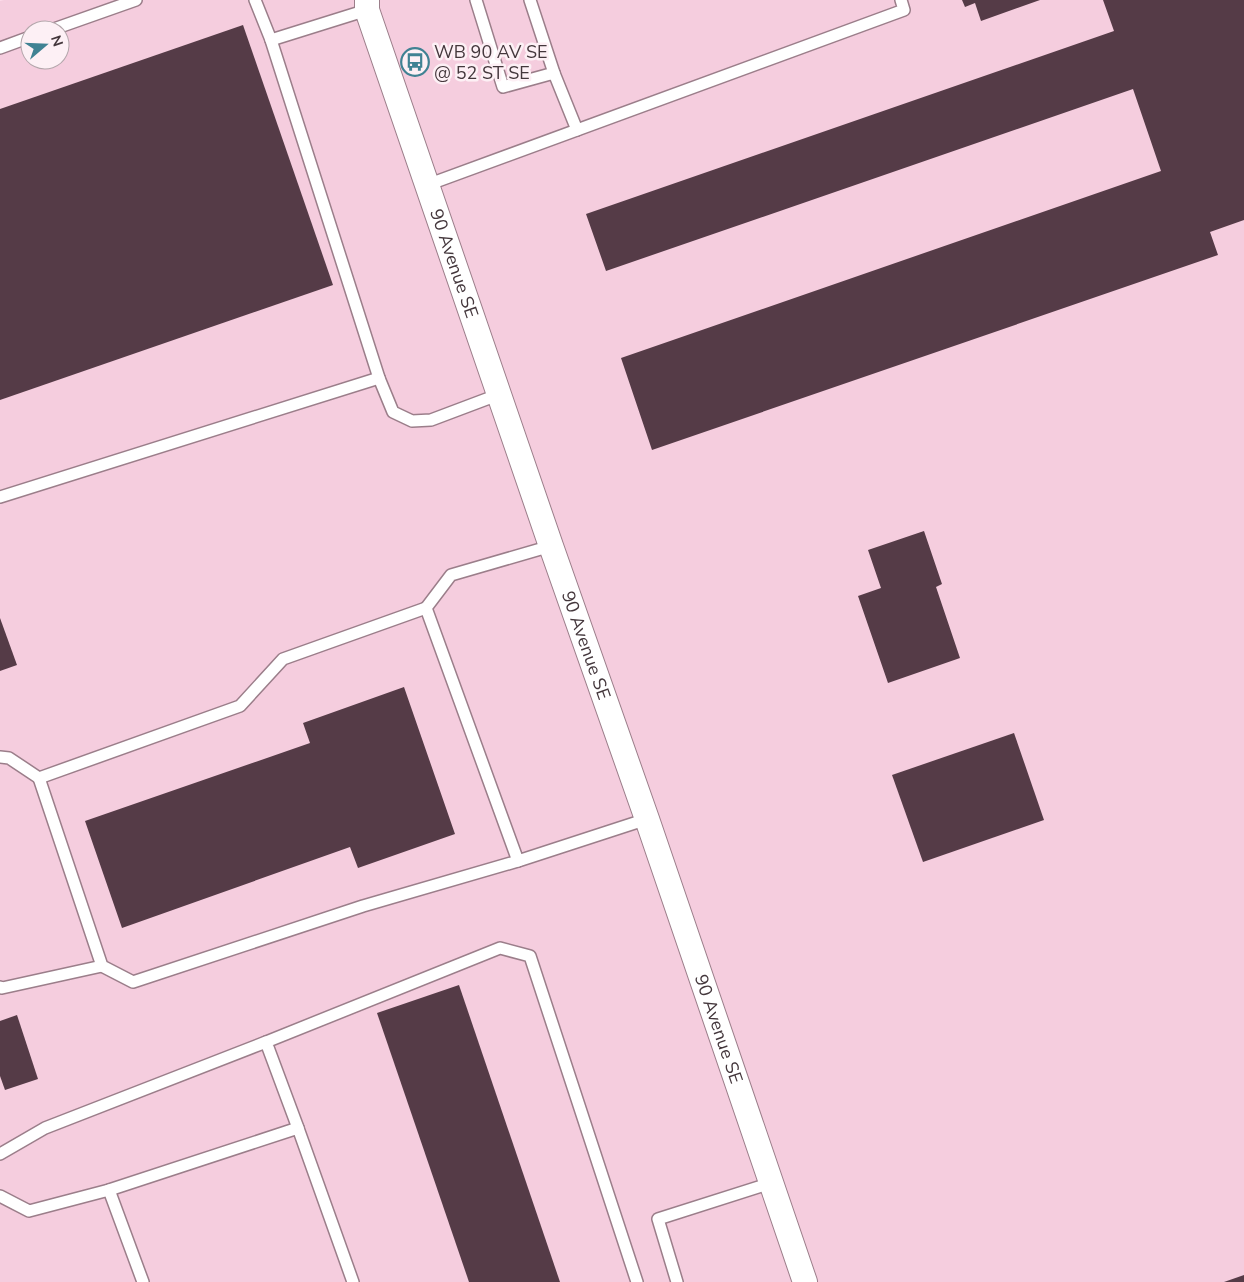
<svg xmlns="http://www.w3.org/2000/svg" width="1244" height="1282" viewBox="0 0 1244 1282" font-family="'Nunito Sans',sans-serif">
<rect width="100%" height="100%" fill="#fddcea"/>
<path fill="#f5cdde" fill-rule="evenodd" d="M4,0H1244V1282H0V1ZM30,30H60V60H30Z"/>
<g fill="#553b47">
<polygon points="962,0 1040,0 981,21 975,3 965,7"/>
<polygon points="1103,0 1244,0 1244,220 1210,232 1218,255 652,450 621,358 1161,171 1133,89 606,271 586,214 1114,31"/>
<polygon points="243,25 333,285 0,400 0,109"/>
<polygon points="924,531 942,584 936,587 960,658 888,683 858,596 881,588 868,550"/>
<polygon points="0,618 17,665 0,671"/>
<polygon points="404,687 455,834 358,868 350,847 122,928 85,821 310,743 303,723"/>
<polygon points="1014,733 1044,820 923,862 892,775"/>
<polygon points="459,985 560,1282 469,1282 377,1013"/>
<polygon points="17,1015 38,1079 5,1090 0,1076 0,1021"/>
<polygon points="1244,1275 1244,1282 1224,1282"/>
</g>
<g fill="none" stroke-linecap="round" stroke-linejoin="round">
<defs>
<g id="service">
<polyline points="255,0 271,40 367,10"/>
<polyline points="476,0 503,87 554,73 577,130"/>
<polyline points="530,0 554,73"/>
<polyline points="51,30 136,0"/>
<polyline points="271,40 379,378"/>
<polyline points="0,48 30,37"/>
<polyline points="427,185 904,10 901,0"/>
<polyline points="0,497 379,378 393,412 412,421 431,420 500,394"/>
<polyline points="551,546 451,575 426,608 518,861 647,819"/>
<polyline points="426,608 283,659 240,706 39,778 102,966 133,982 363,906 518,861"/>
<polyline points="0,757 9,758 39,778"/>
<polyline points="0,987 2,988 102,966"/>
<polyline points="298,1128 266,1042 500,948 530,956 637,1282"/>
<polyline points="0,1154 45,1128 266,1042"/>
<polyline points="0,1196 29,1211 109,1190"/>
<polyline points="143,1282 109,1190 298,1128 353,1282"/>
<polyline points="677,1282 658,1219 771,1183"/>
</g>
<g id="minor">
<path id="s1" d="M367,0V10L551,546L647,819L805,1282"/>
</g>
</defs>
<use href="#service" stroke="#9b7e8a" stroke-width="14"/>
<use href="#minor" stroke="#9b7e8a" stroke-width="26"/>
<use href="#service" stroke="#fff" stroke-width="11"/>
<use href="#minor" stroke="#fff" stroke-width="24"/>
</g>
<defs>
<symbol id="bus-ring" viewBox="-11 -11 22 22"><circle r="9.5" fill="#fdf0f5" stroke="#408293" stroke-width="1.5"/><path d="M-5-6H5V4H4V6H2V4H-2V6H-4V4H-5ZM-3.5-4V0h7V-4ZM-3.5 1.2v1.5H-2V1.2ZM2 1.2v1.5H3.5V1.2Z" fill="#408293"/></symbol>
</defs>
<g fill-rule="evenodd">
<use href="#bus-ring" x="399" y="46" width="32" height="32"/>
</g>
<g text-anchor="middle" stroke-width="5" stroke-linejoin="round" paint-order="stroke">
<g font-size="18" fill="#44373c" stroke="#fdf0f5" text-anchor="start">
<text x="434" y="58">WB 90 AV SE<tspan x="434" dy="21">@ 52 ST SE</tspan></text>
</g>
<g font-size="18" fill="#44373c" stroke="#fdf0f5">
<text dy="6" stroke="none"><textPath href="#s1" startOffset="278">90 Avenue SE</textPath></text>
<text dy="6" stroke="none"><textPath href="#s1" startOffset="682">90 Avenue SE</textPath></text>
<text dy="6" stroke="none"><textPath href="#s1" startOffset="1088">90 Avenue SE</textPath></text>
</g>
</g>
<g transform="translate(45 45) rotate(71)"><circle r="24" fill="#fdf0f5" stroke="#b3a6ab"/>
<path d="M0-4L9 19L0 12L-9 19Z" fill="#408293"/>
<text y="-8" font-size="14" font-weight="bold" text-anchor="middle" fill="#44373c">N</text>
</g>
</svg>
